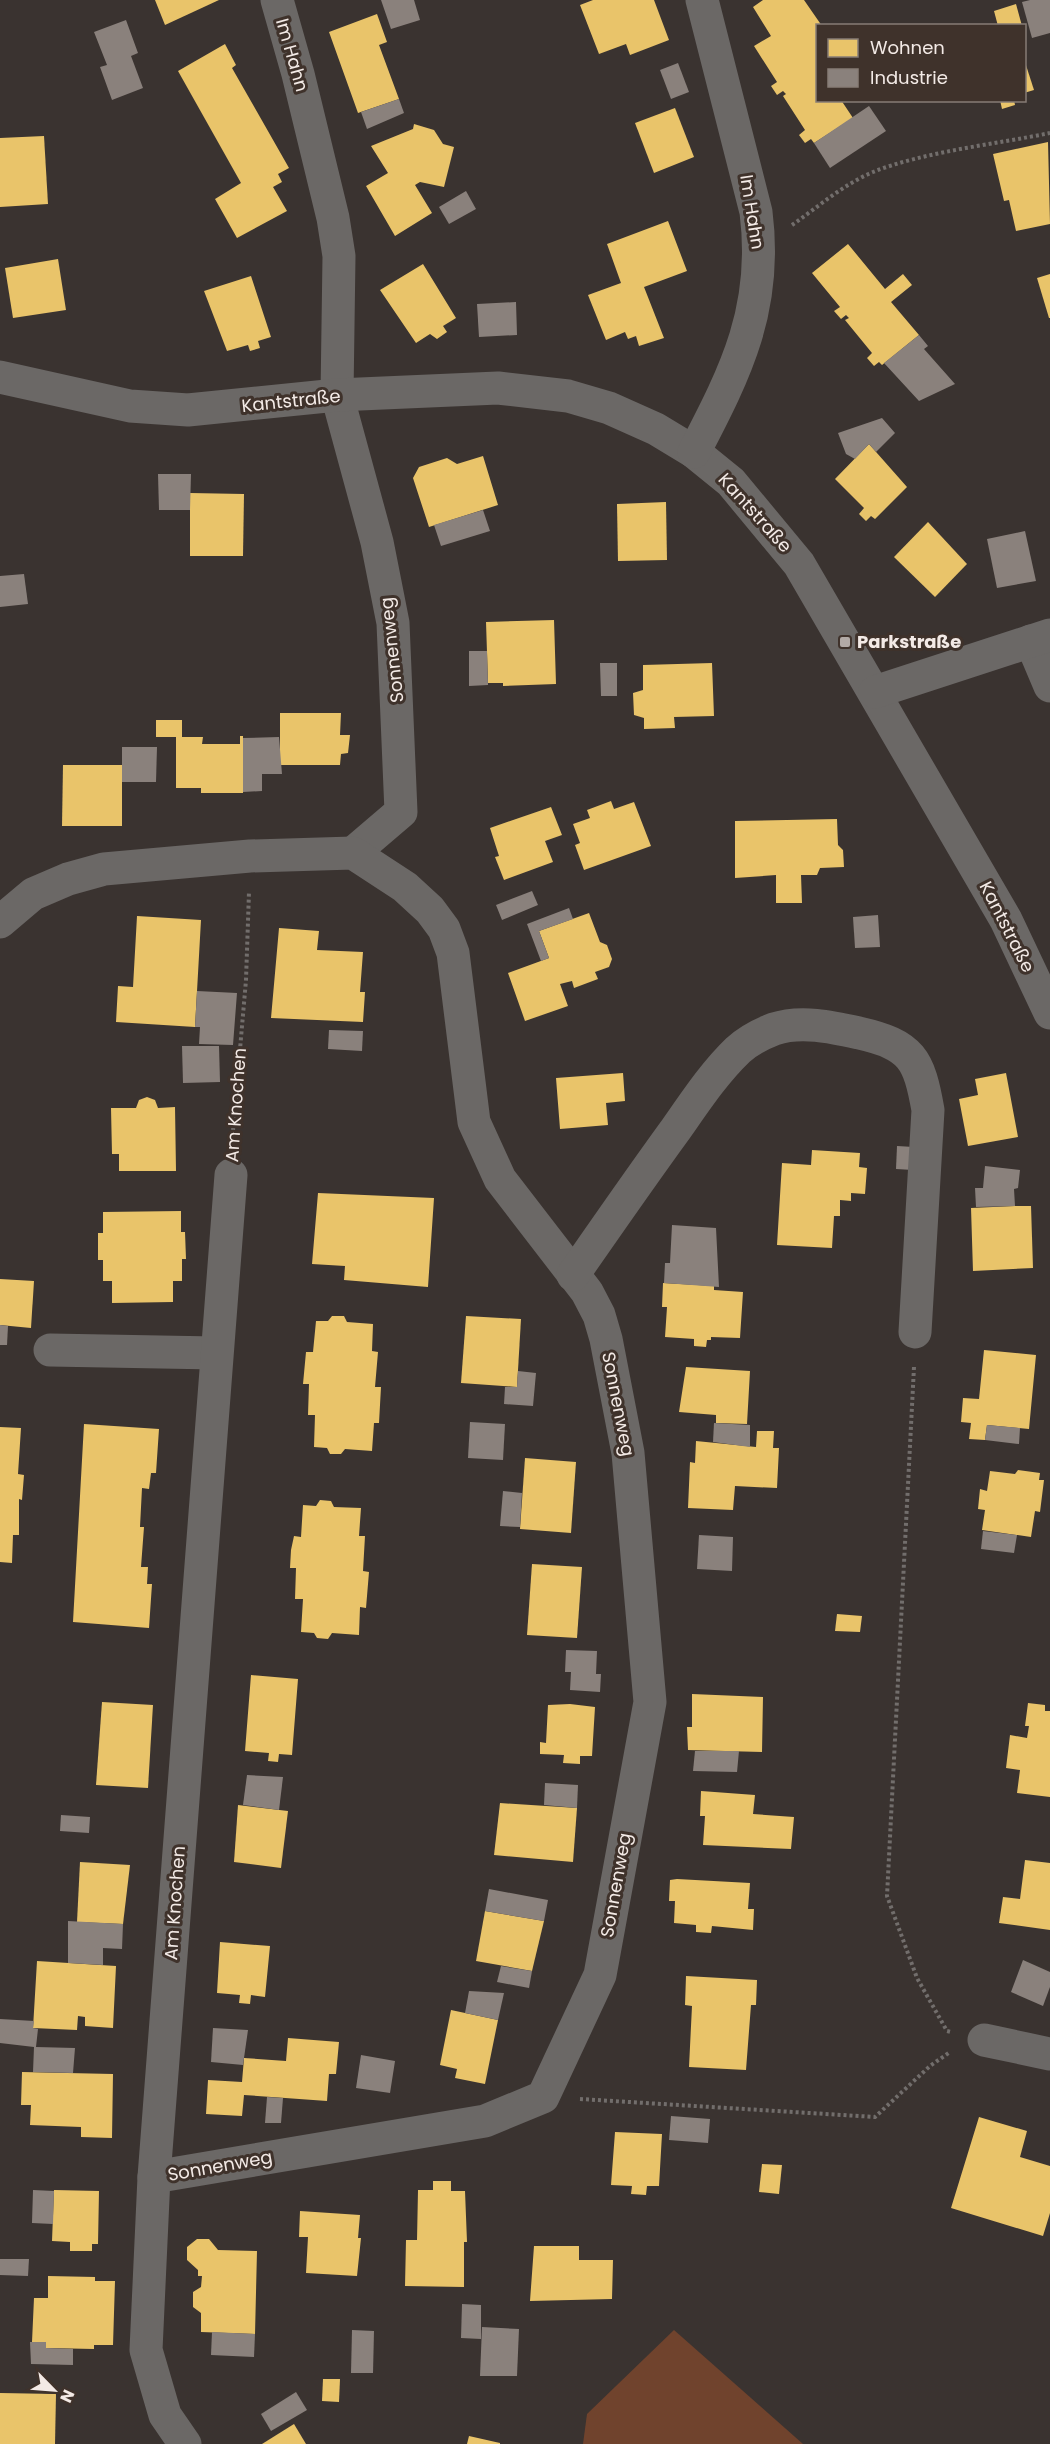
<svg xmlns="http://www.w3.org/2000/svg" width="1050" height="2444" viewBox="0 0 1050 2444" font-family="Poppins,sans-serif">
<rect width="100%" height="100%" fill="#3a3330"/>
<polygon fill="#70432d" points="674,2330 803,2444 583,2444 587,2414"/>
<g fill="#e9c46a">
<polygon points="155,0 219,0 165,25"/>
<polygon points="593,0 654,0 669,40 630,55 626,44 599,54 580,5"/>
<polygon points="763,0 804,0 822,26 818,26 818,100 841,100 853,118 814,143 811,139 805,143 799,135 805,130 783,96 786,94 783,91 777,95 771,86 777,82 754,46 771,36 753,7"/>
<polygon points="1016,4 1022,26 998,26 994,11"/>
<polygon points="377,14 387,42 379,45 399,99 358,113 329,32"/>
<polygon points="225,44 236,65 232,68 289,168 278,174 282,182 273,187 287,211 237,238 215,199 241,183 178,71"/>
<polygon points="1024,59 1034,90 1024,93"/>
<polygon points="1000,100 1014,100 1015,105 1002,109"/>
<polygon points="675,108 694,157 654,173 635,123"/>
<polygon points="414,124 434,130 443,144 454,147 444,187 420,182 415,185 432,213 395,236 366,186 388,173 371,146 413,129"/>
<polygon points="44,136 48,204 0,207 0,138"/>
<polygon points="1048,142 1050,224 1016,231 1009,200 1004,201 993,154"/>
<polygon points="668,221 687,271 644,287 664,338 639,346 636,336 628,339 625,332 606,340 588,295 621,283 607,244"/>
<polygon points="848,244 885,289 903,274 912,285 891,302 919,335 882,365 879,362 874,366 867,358 872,353 845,320 849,318 846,315 841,319 834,311 840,307 812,273"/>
<polygon points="58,259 66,310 13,318 5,268"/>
<polygon points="423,264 456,318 443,326 447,332 437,339 430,334 416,343 380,290"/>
<polygon points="1050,274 1050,318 1049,318 1037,278"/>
<polygon points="251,276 271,337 258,341 260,348 250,351 248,345 227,351 204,291"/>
<polygon points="869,444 907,487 875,519 871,516 866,521 859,514 864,508 835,479"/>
<polygon points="483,456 498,505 429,527 413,478 419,467 447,458 457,464"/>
<polygon points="190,493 244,494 243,556 190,556"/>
<polygon points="666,502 667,560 618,561 617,504"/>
<polygon points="928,522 967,564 935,597 894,557"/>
<polygon points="554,620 556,684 503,686 503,683 488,683 486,622"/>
<polygon points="712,663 714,716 674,717 675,728 644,729 644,718 634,715 633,693 643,690 643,665"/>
<polygon points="280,713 341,713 340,735 350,735 348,753 341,754 340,765 280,765"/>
<polygon points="156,720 182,720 182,737 203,737 202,744 240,744 240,736 243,736 243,793 201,793 201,788 176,788 176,737 156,737"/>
<polygon points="63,765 122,765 122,826 62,826"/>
<polygon points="611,801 614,809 634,802 651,846 584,870 575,845 580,843 573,824 590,818 587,810"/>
<polygon points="551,807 562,835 545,841 553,862 504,880 495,857 499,856 490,828"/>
<polygon points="837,819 838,845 843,850 844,867 820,868 817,875 801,875 802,903 776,903 776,875 735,878 735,821"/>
<polygon points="589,913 600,942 607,945 612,959 609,967 595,972 598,979 574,988 572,981 560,984 568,1006 525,1021 508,973 549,958 539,931"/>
<polygon points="137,916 201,920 195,1027 116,1022 118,986 133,987"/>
<polygon points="279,928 319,931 317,950 363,952 360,992 365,992 363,1022 271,1018"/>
<polygon points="623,1073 625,1101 606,1103 608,1125 560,1129 556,1078"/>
<polygon points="1006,1073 1018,1137 968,1146 959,1099 978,1095 975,1079"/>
<polygon points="147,1097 155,1100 158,1108 175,1107 176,1171 119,1171 119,1154 112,1154 111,1108 136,1108 139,1100"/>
<polygon points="812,1150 860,1153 859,1167 867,1168 865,1194 851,1193 851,1201 840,1200 840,1216 834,1216 832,1248 777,1245 782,1163 811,1165"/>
<polygon points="318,1193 434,1198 428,1287 344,1280 345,1266 312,1264"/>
<polygon points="1015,1206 1031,1206 1033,1268 973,1271 971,1208"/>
<polygon points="181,1211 181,1232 185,1232 186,1259 182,1259 182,1281 173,1281 173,1302 112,1303 112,1281 103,1281 103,1260 98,1260 98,1233 103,1233 103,1212"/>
<polygon points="0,1279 34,1281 31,1328 0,1325"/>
<polygon points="663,1283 714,1286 714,1290 743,1292 740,1338 711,1337 711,1340 707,1340 706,1347 694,1346 694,1339 665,1337 667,1307 662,1307"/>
<polygon points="332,1316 344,1316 347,1322 373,1324 372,1351 378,1352 375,1387 381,1387 379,1423 374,1423 372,1451 345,1449 341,1454 330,1454 327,1448 314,1447 315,1415 308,1415 309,1384 303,1384 306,1352 313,1352 316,1321 328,1321"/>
<polygon points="466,1316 521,1319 517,1387 461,1383"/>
<polygon points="984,1350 1036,1355 1029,1429 987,1425 985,1440 969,1439 971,1423 961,1422 963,1398 979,1399"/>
<polygon points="686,1367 750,1371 747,1424 716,1423 716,1415 679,1412"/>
<polygon points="84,1424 159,1429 156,1473 151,1473 149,1489 142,1488 140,1527 144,1527 141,1567 148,1567 147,1584 152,1584 149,1628 73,1622"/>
<polygon points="0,1427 21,1428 18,1474 24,1475 22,1500 19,1499 19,1535 13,1535 12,1563 0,1562"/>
<polygon points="757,1431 774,1431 773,1448 779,1448 777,1488 735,1486 733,1510 688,1508 690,1462 695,1463 696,1441 756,1447"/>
<polygon points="525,1458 576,1462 571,1533 520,1529"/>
<polygon points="1018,1470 1040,1473 1039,1480 1044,1480 1040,1512 1035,1511 1031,1537 982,1530 985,1510 978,1509 980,1489 987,1491 990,1471 1015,1474"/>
<polygon points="320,1500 331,1501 334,1507 361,1508 359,1536 365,1536 363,1571 369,1572 366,1608 360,1607 359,1635 332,1633 328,1639 317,1638 314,1633 301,1632 303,1599 295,1599 296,1568 290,1568 291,1550 294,1536 301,1537 303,1505 316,1506"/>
<polygon points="532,1564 582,1567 577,1638 527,1635"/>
<polygon points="837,1614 862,1616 860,1632 835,1631"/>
<polygon points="251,1675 298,1679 292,1755 279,1754 278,1762 268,1761 269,1753 245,1751"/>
<polygon points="692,1694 763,1697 762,1752 688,1750 687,1727 692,1727"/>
<polygon points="102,1702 153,1705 148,1788 96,1785"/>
<polygon points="1028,1703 1045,1705 1045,1711 1050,1711 1050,1797 1017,1793 1020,1770 1006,1768 1010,1735 1027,1738 1029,1726 1025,1726"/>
<polygon points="570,1704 595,1707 592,1756 580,1756 580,1764 563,1763 564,1755 540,1754 540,1742 546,1743 548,1705"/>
<polygon points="701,1791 755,1795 753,1814 794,1817 791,1849 703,1845 705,1816 700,1816"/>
<polygon points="500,1803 577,1808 573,1862 494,1855"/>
<polygon points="238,1805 288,1811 281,1868 234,1862"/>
<polygon points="1025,1860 1050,1863 1050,1930 999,1923 1003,1897 1020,1899"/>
<polygon points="80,1862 130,1865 123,1924 77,1922"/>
<polygon points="677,1879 750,1883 748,1909 754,1909 753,1930 712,1926 711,1933 696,1932 696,1925 674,1923 675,1901 669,1901 670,1880"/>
<polygon points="485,1911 544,1921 532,1971 476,1961"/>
<polygon points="220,1942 270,1946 265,1997 251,1995 250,2004 239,2003 240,1995 217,1993"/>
<polygon points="37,1961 116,1966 113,2028 85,2026 85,2017 78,2016 77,2030 33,2028"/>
<polygon points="686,1976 757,1980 756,2005 751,2005 746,2070 689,2067 692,2006 685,2005"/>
<polygon points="451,2010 498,2020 485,2084 455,2078 457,2069 440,2065"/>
<polygon points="288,2038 339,2042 336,2074 329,2074 327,2101 244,2095 242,2116 206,2114 208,2080 242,2082 244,2058 286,2061"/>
<polygon points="22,2072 113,2074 112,2138 81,2137 81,2127 30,2125 31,2105 21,2105"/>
<polygon points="979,2117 1027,2131 1020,2157 1050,2166 1050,2213 1043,2236 951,2208"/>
<polygon points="615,2132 662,2134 659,2186 647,2186 646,2195 631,2194 632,2186 611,2185"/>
<polygon points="762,2164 782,2165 779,2194 759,2192"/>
<polygon points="433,2181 451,2181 451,2191 465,2191 467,2242 464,2242 464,2287 405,2286 406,2240 417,2240 418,2190 433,2190"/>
<polygon points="54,2190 99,2191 98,2244 92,2244 92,2251 70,2251 70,2242 52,2241"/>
<polygon points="300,2211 360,2215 358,2238 361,2238 357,2276 306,2273 308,2237 299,2237"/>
<polygon points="197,2239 209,2239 218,2250 257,2251 255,2334 201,2332 201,2313 193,2307 193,2292 201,2287 202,2276 198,2276 198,2270 187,2260 187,2247"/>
<polygon points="534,2246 579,2246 579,2260 613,2260 612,2299 530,2301"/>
<polygon points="48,2276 95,2277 95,2281 115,2281 113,2345 94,2345 94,2349 46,2348 46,2342 32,2342 34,2298 48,2298"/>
<polygon points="323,2379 340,2379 339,2402 322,2401"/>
<polygon points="0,2393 56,2394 55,2444 0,2444"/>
<polygon points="294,2424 306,2444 262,2444"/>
<polygon points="469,2436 500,2443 500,2444 467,2444"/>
</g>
<g fill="#8a817c">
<polygon points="381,0 414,0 420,20 391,29"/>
<polygon points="1030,0 1050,0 1050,33 1032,38 1022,2"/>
<polygon points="126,20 138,53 131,56 143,88 112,100 100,67 107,65 94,32"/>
<polygon points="678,63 689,92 671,99 660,70"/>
<polygon points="399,99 404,113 367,129 361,112"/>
<polygon points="869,106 886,131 830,168 814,143"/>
<polygon points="466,191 476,209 449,224 439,207"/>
<polygon points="516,302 517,335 479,337 477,304"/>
<polygon points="919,335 928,346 924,349 955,384 919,401 884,363"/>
<polygon points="882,418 895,433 876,452 869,444 855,459 846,454 838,433"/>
<polygon points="158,474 191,474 190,510 159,510"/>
<polygon points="483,510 490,531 441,546 434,525"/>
<polygon points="1025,531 1036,581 997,588 987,539"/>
<polygon points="24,574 28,604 0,607 0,576"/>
<polygon points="469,651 487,651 488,685 469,686"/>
<polygon points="600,663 617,663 617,696 601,696"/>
<polygon points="279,737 282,774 262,774 262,791 243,792 243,738"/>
<polygon points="122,747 157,747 156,782 122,782"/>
<polygon points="532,891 538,905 502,920 496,905"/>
<polygon points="569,908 573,919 539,931 549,958 541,961 527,924"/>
<polygon points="878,915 880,947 855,948 853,917"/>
<polygon points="197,991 237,993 233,1045 199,1044 200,1027 195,1027"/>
<polygon points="329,1030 363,1031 362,1051 328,1049"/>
<polygon points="182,1046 219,1046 220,1082 183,1083"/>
<polygon points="897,1146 914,1147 913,1170 896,1169"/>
<polygon points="985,1166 1020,1170 1018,1188 1014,1189 1015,1206 976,1207 975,1188 983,1188"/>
<polygon points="672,1225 716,1228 719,1287 664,1283 665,1263 670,1263"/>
<polygon points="0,1325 8,1326 7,1345 0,1345"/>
<polygon points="518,1371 536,1373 533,1406 504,1404 505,1387 517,1387"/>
<polygon points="470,1422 505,1424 503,1460 468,1458"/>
<polygon points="714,1423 750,1425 750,1447 713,1442"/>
<polygon points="987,1425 1020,1428 1019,1444 985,1440"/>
<polygon points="503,1491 522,1493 520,1527 500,1526"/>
<polygon points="983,1531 1017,1535 1014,1553 981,1549"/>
<polygon points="699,1535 733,1537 732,1571 697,1569"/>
<polygon points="566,1650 597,1651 596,1674 601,1674 600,1692 570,1690 571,1672 565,1672"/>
<polygon points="695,1751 739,1751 737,1772 693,1771"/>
<polygon points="247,1775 283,1777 279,1810 243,1805"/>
<polygon points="545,1783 578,1785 577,1808 544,1805"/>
<polygon points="61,1815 90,1817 89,1833 60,1831"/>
<polygon points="489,1889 548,1900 544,1921 485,1911"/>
<polygon points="68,1921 123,1924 122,1949 103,1948 103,1965 68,1963"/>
<polygon points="1023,1960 1050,1972 1050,1987 1043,2006 1011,1992"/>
<polygon points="501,1966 532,1971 529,1988 497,1982"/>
<polygon points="469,1991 504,1993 498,2020 465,2013"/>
<polygon points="0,2019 34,2021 33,2028 38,2029 36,2047 75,2048 73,2073 33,2072 34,2047 0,2043"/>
<polygon points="213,2028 248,2030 243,2065 211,2062"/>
<polygon points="361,2055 395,2061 390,2093 356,2088"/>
<polygon points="267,2097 283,2098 281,2123 265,2123"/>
<polygon points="671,2116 710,2119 708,2143 669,2140"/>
<polygon points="33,2190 54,2191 53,2224 32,2223"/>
<polygon points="0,2259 29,2259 28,2276 0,2275"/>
<polygon points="462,2304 481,2305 481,2339 461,2338"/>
<polygon points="482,2327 519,2329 517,2376 480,2376"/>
<polygon points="352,2330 374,2331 373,2373 351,2373"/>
<polygon points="212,2332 255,2334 254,2357 211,2355"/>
<polygon points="30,2342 46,2342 46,2348 73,2349 73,2365 31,2364"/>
<polygon points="296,2392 307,2410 271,2431 261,2414"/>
</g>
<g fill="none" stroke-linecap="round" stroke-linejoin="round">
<g stroke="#726e6c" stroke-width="4" stroke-dasharray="3 3" stroke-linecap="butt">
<path d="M792,225C818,207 844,184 873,172C923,152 996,144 1050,133"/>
<polyline points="232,1142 246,980 249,892"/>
<polyline points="914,1367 887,1896 917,1978 947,2031 951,2032"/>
<polyline points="580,2099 875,2117 930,2066 950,2052"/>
</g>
<g stroke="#6b6866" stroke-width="33">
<polyline points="277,0 298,74 333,218 339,256 337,395 377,542 393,623 401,812 353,853"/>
<polyline points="0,377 130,406 188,410 337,395 498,388 568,396 609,408 656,429 694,452 731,482 799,564 1006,920 1050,1013"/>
<path d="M694,452C737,370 768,307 756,212L702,0"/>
<polyline points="1031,641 1050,686"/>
<polyline points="875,692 1050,635"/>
<polyline points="0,922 33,894 68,879 104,869 250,856 353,853 405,887 430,910 444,929 453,953 474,1122 500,1179 587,1292 599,1315 606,1339 628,1453 650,1702 600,1975 543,2097 485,2121 154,2177"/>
<path d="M573,1275C607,1226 641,1177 676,1129C695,1102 714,1073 738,1050C748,1041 761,1034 774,1029C801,1020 832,1027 859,1033C912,1045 919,1059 928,1110L915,1332"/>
<polyline points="50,1350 216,1353"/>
<polyline points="984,2040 1050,2054"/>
<polyline points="185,2444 165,2415 146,2350 154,2177 231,1175"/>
</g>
</g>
<rect fill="#b2aaa6" stroke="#3f322b" stroke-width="2" x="839" y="636" width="12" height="12" rx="3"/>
<g text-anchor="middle" stroke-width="6" stroke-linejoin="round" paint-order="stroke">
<g font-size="18" fill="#f3eae6" stroke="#3f322b">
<text transform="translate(292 55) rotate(74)" y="6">Im Hahn</text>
<text transform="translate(752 212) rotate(81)" y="6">Im Hahn</text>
<text transform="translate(291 401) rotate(-6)" y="6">Kantstraße</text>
<text transform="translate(755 513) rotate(48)" y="6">Kantstraße</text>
<text transform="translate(392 650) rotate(-96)" y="6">Sonnenweg</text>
<text transform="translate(1007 927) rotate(63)" y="6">Kantstraße</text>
<text transform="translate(236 1105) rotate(-86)" y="6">Am Knochen</text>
<text transform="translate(618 1404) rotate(79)" y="6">Sonnenweg</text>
<text transform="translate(616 1885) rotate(-80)" y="6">Sonnenweg</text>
<text transform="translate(175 1903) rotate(-86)" y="6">Am Knochen</text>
<text transform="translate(220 2166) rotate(-10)" y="6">Sonnenweg</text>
</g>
<g font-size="18" font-weight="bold" fill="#f3eae6" stroke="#3f322b" text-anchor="start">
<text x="857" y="648">Parkstraße</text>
</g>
</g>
<rect x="816" y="24" width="210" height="78" fill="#3f322b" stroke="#877c76" stroke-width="1.5"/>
<rect x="828" y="39" width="30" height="18" fill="#e9c46a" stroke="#877c76" stroke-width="1.5"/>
<text x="870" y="54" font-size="18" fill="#f3eae6">Wohnen</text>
<rect x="828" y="69" width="30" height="18" fill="#8a817c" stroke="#877c76" stroke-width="1.5"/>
<text x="870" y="84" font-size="18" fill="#f3eae6">Industrie</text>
<g transform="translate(54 2390) rotate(115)" stroke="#3f322b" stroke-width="4.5" paint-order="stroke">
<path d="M0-4.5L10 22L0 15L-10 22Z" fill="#f3eae6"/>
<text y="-9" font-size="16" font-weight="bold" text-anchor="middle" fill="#f3eae6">N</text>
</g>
</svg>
